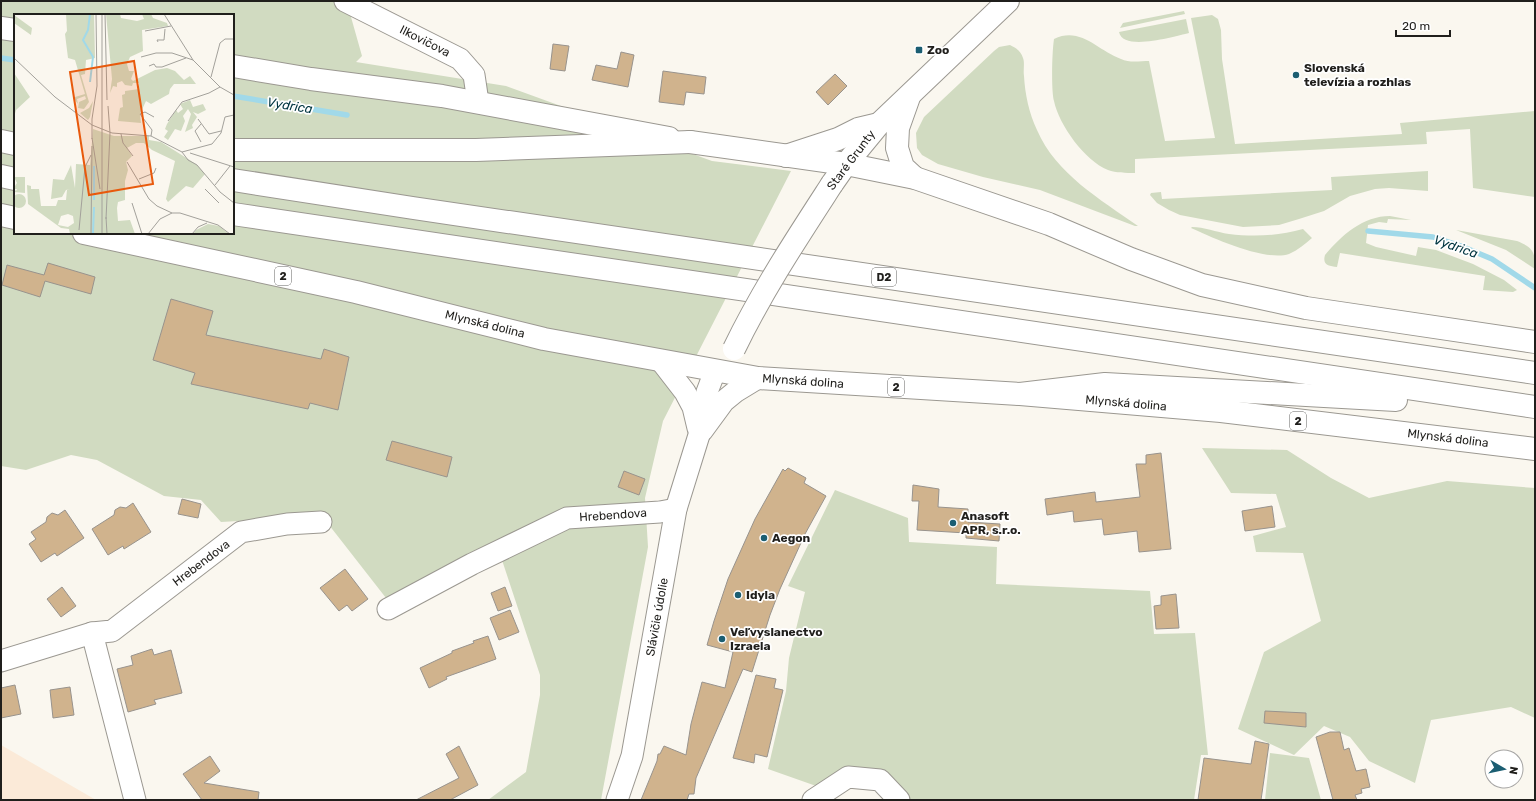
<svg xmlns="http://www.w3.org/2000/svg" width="1536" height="801" viewBox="0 0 1536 801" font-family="Rubik,sans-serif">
<rect width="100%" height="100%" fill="#faf7ef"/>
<polygon fill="#fbead8" points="1,745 96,800 1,800"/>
<g fill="#d1dbc1" fill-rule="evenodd">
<path d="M1,1H364L351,17L362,56L356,62L506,86L712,161L791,171L663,421L645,498L648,547L601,800H488L526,772L540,695V675L498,548L386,598L322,516L221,522L201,500L164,496L97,460L71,455L26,470L1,466ZM15,15H233V233H15Z"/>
<polygon points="1184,11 1185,14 1120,28 1123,23"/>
<path d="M1212,15L1218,19L1221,30L1222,59L1235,144L1402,134L1400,123L1535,111V197L1473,188L1470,129L1426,132L1427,144L1135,159V173C1126,173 1116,173 1108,170C1085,161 1059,125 1054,101C1051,90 1052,52 1054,39C1081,26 1098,51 1121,59C1129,63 1140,61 1149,61L1165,141L1215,138L1191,18Z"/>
<path d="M1186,19L1189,33C1175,36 1123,52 1119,32Z"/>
<path d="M1010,45C1016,48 1021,51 1023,58C1025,63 1023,70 1024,76C1025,94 1029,113 1037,130C1056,174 1100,199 1138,226H1135L1040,190L983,177L938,164L922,155L917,148L916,133L924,117L994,51L999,47Z"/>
<polygon points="1428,171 1428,191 1389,188 1375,189 1350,196 1324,211 1299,219 1279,225 1243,227 1180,215 1169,210 1157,203 1150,195 1151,193 1161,192 1162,199 1332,190 1331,177"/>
<path d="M1390,216L1411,220L1388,219L1387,223L1379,222L1368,225L1366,243L1376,247L1416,256L1418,247L1436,250L1473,264L1504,280L1517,290L1513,292L1483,290L1485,276L1340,253L1337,267C1329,266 1322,265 1325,255C1342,235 1363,216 1390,216Z"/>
<path d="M1192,227C1204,227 1216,232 1229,234C1253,237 1279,236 1303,229L1312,238C1305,244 1298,250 1289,254C1266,262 1213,238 1191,228Z"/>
<path d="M1456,230L1517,241C1534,248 1535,252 1535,269L1506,250Z"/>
<polygon points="1202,448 1287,450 1331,478 1369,498 1447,481 1535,488 1535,718 1511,707 1431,720 1415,783 1369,761 1350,737 1324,726 1294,755 1238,729 1264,652 1321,621 1303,553 1256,552 1253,536 1286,527 1276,494 1231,493"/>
<polygon points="835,490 908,518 909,542 997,547 996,584 1150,591 1154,634 1195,633 1208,755 1201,755 1194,800 911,800 881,775 819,787 768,769 786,691 789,658 805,592 788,586"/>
<polygon points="1270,753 1309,758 1321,800 1265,800"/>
</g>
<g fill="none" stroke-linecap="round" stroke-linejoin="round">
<g stroke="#a1d9e9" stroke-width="5.5">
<polyline points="1,58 15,60"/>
<polyline points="233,96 347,115"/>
<polyline points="1368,231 1433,237 1461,246 1492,259 1535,288"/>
</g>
</g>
<g fill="#d0b38d" stroke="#98938d">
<polygon points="553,44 569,46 565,71 550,69"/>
<polygon points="621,52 634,55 628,87 592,80 596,65 617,69"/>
<polygon points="663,71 706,77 704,94 686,92 684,105 659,102"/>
<polygon points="835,74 847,86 828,105 816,92"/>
<polygon points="48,263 95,277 91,294 45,281 40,297 2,285 7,265 44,275"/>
<polygon points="171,299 213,311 206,335 321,359 324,349 349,357 338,410 310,403 308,409 191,384 195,373 153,360"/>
<polygon points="392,441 452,457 447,477 386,460"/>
<polygon points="1161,453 1171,549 1139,552 1137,531 1104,535 1102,519 1074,522 1073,511 1047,515 1045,499 1095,492 1096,502 1140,497 1136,464 1146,464 1146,455"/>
<polygon points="788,468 806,478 804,483 826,496 805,534 780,589 770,615 752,672 743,669 696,778 694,794 689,794 687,800 641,800 657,761 658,754 660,754 664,746 686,755 691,724 702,682 725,688 733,652 707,645 714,621 728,579 755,519 783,469 785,471"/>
<polygon points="624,471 645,479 639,495 618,487"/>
<polygon points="913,485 939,489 938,507 968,509 968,522 1000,524 999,541 966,538 966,533 917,530 919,501 912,501"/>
<polygon points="182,499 201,504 198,518 178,514"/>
<polygon points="133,503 151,532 124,549 123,546 108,555 92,529 114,515 115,510 120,507 126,508"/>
<polygon points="1272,506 1275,527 1245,531 1242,511"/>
<polygon points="65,510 84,538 57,556 55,553 41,562 29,544 36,539 31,532 46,522 47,517 52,513 58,515"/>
<polygon points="345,569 368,599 352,611 347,605 339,611 320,588"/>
<polygon points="62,587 76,606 61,617 47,599"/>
<polygon points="505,587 512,606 498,611 491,593"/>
<polygon points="1176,594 1179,628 1156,629 1154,606 1161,605 1161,596"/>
<polygon points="510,610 519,632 499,640 490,618"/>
<polygon points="488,636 496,659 446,677 447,679 429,688 420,668 452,653 452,651 474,643 473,641"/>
<polygon points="152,649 154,655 171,650 182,693 154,700 156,704 128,712 117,669 133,665 131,656"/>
<polygon points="756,675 776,679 774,688 783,690 767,757 755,754 754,763 733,758"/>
<polygon points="15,685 21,714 1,718 1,688"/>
<polygon points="70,687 74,715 53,718 50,690"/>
<polygon points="1265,711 1306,713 1306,727 1264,723"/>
<polygon points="1330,732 1340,732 1344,750 1349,748 1356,771 1366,769 1370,787 1361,789 1362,793 1355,795 1357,800 1333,800 1316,737"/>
<polygon points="1255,741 1269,744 1261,800 1198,800 1204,758 1251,764"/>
<polygon points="459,746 478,785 450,800 416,800 459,778 446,754"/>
<polygon points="210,756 220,771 204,783 259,792 258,800 202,800 183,774"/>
</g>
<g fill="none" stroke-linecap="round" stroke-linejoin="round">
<defs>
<g id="street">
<polyline points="345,1 460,59 474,75 478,102"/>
<polyline points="661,361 685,392 693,407 698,428"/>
<polyline points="702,431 724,401 735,392 758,378"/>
<polyline points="388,609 472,564 567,518 660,512 676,509"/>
<polyline points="92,633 135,800"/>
<polyline points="1,661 92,633 112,631 241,532 287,524 321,522"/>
<polyline points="617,800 632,756 676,509 699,435 707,392 715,371"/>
<polyline points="813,800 848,777 880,780 899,800"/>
</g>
<g id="secondary">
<polyline points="1,28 15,30"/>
<polyline points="233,66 311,79 442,96 669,138"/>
<polyline points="909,97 898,128 897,148 903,167 915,178"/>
<polyline points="786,156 838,139 858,129 879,124"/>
<polyline points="832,184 846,164 879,124 1008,1"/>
</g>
<g id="primary">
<polyline points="690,142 846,164 915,178 1049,224 1131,259 1202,285 1306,308 1535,342"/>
<polyline points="1,215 15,218"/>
<polyline points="84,233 356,292 544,339 758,378 1020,394 1221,411 1535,449"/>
</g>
<g id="highway">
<polyline points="1,141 15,144"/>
<polyline points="233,150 476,150 690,142"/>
<polyline points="1,176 15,179"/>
<polyline points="233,180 413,208 1535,373"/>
<polyline points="233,214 1535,407"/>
<polyline points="1020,394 1105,384 1396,400"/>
</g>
</defs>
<use href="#street" stroke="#9b9891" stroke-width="23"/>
<use href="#secondary" stroke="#9b9891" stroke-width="24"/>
<use href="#primary" stroke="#9b9891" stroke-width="24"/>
<use href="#highway" stroke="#9b9891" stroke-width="24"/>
<use href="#street" stroke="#fff" stroke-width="21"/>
<use href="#secondary" stroke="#fff" stroke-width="22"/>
<use href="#primary" stroke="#fff" stroke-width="22"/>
<use href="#highway" stroke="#fff" stroke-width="22"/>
<defs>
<path id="secondary-bridge" d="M734,349C762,291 797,238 832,184"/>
</defs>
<use href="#secondary-bridge" stroke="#9b9891" stroke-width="24" stroke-linecap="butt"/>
<use href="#secondary-bridge" stroke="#fff" stroke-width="22"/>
</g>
<g fill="#1b5e72" stroke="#fff" stroke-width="1.5">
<rect x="915" y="46" width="8" height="8" rx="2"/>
<circle cx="1296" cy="75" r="4"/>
<circle cx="953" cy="523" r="4"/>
<circle cx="764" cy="538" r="4"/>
<circle cx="738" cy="595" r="4"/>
<circle cx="722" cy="639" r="4"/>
</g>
<g text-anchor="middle" stroke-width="3.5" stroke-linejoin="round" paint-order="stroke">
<g fill="#fff" stroke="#636260" stroke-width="1">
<rect x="275" y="267" width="16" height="18" rx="3"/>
<rect x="872" y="268" width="24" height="18" rx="3"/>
<rect x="888" y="378" width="16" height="18" rx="3"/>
<rect x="1290" y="412" width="16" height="18" rx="3"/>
</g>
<g font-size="11" font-weight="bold" fill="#201f1c">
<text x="283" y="280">2</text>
<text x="884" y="281">D2</text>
<text x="896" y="391">2</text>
<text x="1298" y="425">2</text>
</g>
<g font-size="12" fill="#201f1c" stroke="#fff">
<text transform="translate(425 41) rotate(27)" y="4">Ilkovičova</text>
<text transform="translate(851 160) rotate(-53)" y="4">Staré Grunty</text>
<text transform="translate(485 324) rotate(14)" y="4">Mlynská dolina</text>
<text transform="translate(803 381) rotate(4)" y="4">Mlynská dolina</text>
<text transform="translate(1126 403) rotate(5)" y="4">Mlynská dolina</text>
<text transform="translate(1448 438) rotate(7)" y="4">Mlynská dolina</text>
<text transform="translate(613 515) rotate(-4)" y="4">Hrebendova</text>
<text transform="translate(201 563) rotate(-37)" y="4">Hrebendova</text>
<text transform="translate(657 617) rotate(-80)" y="4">Slávičie údolie</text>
</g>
<g font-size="12" font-weight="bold" fill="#201f1c" stroke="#fff" text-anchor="start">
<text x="927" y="54">Zoo</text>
<text x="1304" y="72">Slovenská<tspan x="1304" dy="14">televízia a rozhlas</tspan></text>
<text x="961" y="520">Anasoft<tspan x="961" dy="14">APR, s.r.o.</tspan></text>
<text x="772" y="542">Aegon</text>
<text x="746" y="599">Idyla</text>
<text x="730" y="636">Veľvyslanectvo<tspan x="730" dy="14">Izraela</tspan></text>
</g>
<g font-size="13" font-style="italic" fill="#003540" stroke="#fff">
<text transform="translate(290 105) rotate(9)" y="5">Vydrica</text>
<text transform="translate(1456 246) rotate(19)" y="5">Vydrica</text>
</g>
</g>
<g transform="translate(14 14)">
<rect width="220" height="220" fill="#faf7ef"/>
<path d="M52,0H80L81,44L72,46L71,60L67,61L75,88L70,95L64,94L65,88L72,85L71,82L63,85L64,90L61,86V83L71,80L61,46L54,44L51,20L53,17ZM92,0H106L107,4L123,7L130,5L128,0H137L139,4L153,9L154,12L128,16L129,37L116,43L113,50L115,57H120L117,65L119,67L141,56L153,54L161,57L170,66L176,62L182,70H160L156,75L155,80L137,90L132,87L126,100L127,109L104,107L106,94L109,93L108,81L111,80V77L125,75V69H119L118,72L111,71L108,67L103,69V73L99,72L96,79L98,65ZM0,1L18,14L17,21L0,9ZM0,59L16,83L2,96L0,103ZM176,86L179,93L189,90L192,96L184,100L179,98L183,103L178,111L179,114L171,118L177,100L174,95L169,102L171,107L167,117L161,115L154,126L150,123L154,117L151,115L153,110L162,96L164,99L169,95L166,90ZM79,87L76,103L74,106L66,99L75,94ZM79,115L100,122H135V126L147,128L182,150L191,160L179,174L172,172L154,188L152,185L161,147L138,136L130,129H122L113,134L118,142L112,148L114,156L111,167V186L104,188L103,194L104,207L116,206L121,220H56L55,215L47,214L14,190L13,171L17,172V175H25L27,192H42L44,186H52L53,176L56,175L52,176L48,183L37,185L39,165L50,166L57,151L61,174L62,150L76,151ZM54,200L59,202L60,209L54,213L44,211L47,202ZM0,163H11V179L0,178V175L2,177L3,175H0V170L1,172L3,169ZM-2 187a7 7 0 1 1 14 0a7 7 0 1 1-14 0ZM194,210L205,212L215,220H179L182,216Z" fill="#d1dbc1" fill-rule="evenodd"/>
<path fill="none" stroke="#a1d9e9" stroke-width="2" d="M76,68L79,43L69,26L74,16L76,0M80,186V152M79,219L80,193"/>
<path fill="none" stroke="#a3a19b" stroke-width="1" d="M88,0V220M91,0L93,86M150,0L179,46L206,73L220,81M131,17L157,12M144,28L143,26H150L151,15M127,43L142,39H158L179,46M0,44L41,83L78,111L98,119L137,122L168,138L198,130L207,119L211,103L220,101M135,52L140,50L142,53H148L172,44M197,63L206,29L211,25H220M184,105L195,120L207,117M154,107L168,88L195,79L206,73M107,120L109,129L119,142M137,122L138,116L126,100L131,98L140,103M78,124L86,175M78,125V105L83,72L82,0M187,128L181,117L187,110M168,138L174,146L183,151L206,178L220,189M176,139L220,153M113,148L135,185L143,192L158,199H166L204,211L216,220M125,165L140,159L142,154M201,171L216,152M191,175L205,189M118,189L128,220M92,203L93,220M92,205L96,119L94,92M65,216L71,153L77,141M77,220L78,132M134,220L146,205L158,199M178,220L184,213L193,209"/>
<path fill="#e8590c" fill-opacity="0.15" stroke="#e8590c" stroke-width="2" d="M120,47L139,170L75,181L56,58Z"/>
<rect width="220" height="220" fill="none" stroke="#201f1c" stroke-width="2"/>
</g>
<rect width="1536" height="801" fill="none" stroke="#201f1c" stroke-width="4"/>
<g transform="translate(1504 769) rotate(99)"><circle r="19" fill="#ffffff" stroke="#a6a5a4"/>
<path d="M0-3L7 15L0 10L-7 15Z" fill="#1b5e72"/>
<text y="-6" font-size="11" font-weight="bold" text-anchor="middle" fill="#201f1c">N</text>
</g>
<path d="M1396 30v6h54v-6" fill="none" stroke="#201f1c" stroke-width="2"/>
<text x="1402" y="30" font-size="12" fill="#201f1c" stroke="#ffffff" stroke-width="3" paint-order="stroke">20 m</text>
</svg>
